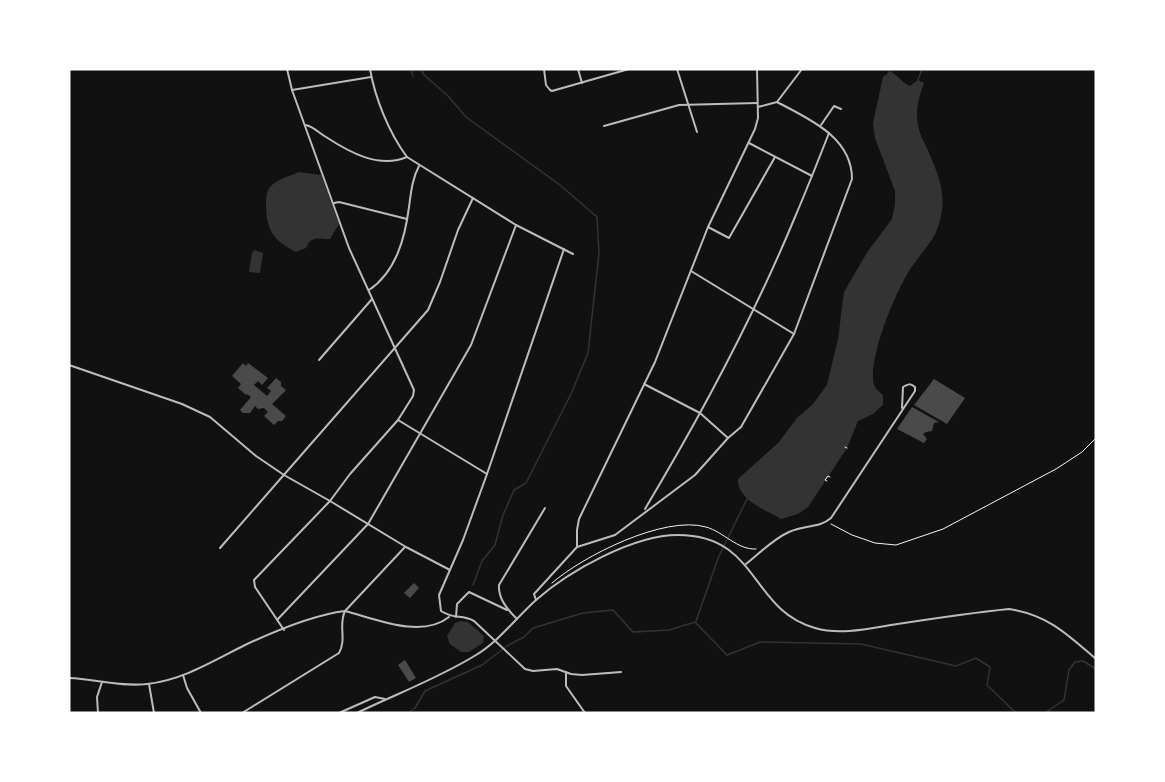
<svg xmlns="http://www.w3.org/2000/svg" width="1165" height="782" viewBox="0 0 1165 782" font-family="'PT Sans Narrow',sans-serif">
<rect width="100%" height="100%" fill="#111"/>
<g fill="#333">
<path d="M890,71C899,76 902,83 910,86L918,80L924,83C921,92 917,103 917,114C917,125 920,135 925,144C938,174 949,194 938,227C933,242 922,252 913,265C897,287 867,359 874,385C876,390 880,392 883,395V405L873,414L858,421L847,448L808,507L798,514L781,519C766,510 737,500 738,479L778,443L797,418L813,404L827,385L838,339L844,292L868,251L892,219L895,204V191L875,138L873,123L883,77Z"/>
<path d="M299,172L321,175L339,224L330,239C317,239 312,235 306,248L296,252C274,241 266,230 266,205C266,199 266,192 270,187C277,179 290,176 299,172Z"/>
<polygon points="255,250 263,253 260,273 249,272 252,253"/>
<polygon points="460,621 468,622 484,636 483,643 469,652 461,652 450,644 447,636 455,623"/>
</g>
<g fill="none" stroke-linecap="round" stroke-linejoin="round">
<g stroke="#333" stroke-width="1.5">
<polyline points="411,69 413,76"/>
<polyline points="422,69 423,74 448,96 466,117 560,185 597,217 599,253 588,353 571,394 526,483 514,490 503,515 495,545 482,561 473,585"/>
<polyline points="918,80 922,69"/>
<polyline points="696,621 719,556 747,499"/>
<polyline points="408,713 415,708 425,691 482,665 507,646 524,637 533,628 583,613 613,610 633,632 669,630 695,622 727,655 760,642 861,644 956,666 976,658 990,667 987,685 1016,713"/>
<polyline points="1045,713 1064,700 1069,670 1075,662 1083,661 1096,669"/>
</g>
</g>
<g fill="#4a4a4a">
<polygon points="243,363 246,366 248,363 268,378 262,385 258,381 254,385 267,396 271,391 267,388 276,378 281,382 281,386 286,390 272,404 286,416 282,421 278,421 274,425 264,416 268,412 264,408 258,409 255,406 250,413 243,413 240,410 251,397 247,394 246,395 238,388 241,384 232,376"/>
<polygon points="934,379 965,398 947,424 914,405"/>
<polygon points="912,407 939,422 934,423 932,431 926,432 923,434 927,439 924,443 897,429"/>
<polygon points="414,583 419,588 410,598 404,593"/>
<polygon points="405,660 416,678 409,682 398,665"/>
</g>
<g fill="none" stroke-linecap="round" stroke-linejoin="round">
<g stroke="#f5f5f5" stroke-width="1">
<polyline points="845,447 847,448"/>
<polyline points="827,481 825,480 828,476 830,477"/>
<polyline points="831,524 852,535 875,543 896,545 943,529 1056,469 1082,452 1096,438"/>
<path d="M552,583C583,556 664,515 706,527C724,532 737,550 756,549"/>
</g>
<g stroke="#bcbcbc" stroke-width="2">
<path d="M370,69C375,98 389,133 407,157L516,225L573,254"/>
<polyline points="544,69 546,85 550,90 552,91 629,69"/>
<polyline points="578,69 582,83"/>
<polyline points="677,69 697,132"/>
<polyline points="292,90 371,77"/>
<polyline points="777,102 802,69"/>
<path d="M306,125C314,127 319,133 326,137C349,152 379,169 407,157"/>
<polyline points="821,125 834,106 841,109"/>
<polyline points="604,126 679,105 757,103"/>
<polyline points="749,143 812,176"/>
<polyline points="334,203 339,202 407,219"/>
<polyline points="708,227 729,238 775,157"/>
<path d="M564,249L487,474L463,540L439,595L441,611C455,620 461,614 474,621L525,669L533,671L557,669L571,674L582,675L621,672"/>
<polyline points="691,271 794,334"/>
<path d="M369,290C396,272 405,238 409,207C411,193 412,179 419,166"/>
<polyline points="319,360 372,299"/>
<polyline points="69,365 182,404 210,417 256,456 284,475 330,501 406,547 450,570"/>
<polyline points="644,384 700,413 728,438"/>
<polyline points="398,420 487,474"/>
<path d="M645,509C700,417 754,316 795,217C807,189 818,161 829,133"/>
<path d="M577,547L615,535L695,475L728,438L741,427L794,334L852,179C852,137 809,119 777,102L758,107"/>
<polyline points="220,548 428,310 440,282 458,230 473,198"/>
<path d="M746,564C760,553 773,539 789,532C803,525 820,528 831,518L915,391V387C910,383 908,384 903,387L902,408"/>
<polyline points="456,617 457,604 469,592 507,610"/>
<path d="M517,619C508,610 498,599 499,585L545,508"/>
<polyline points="277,620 368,524 471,345 516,225"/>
<polyline points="284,630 255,587 254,580 330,501 350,474 398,420 413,396 414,390 349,248 292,90 287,69"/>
<polyline points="566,672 566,686 585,713"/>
<polyline points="183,675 187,688 201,713"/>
<path d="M69,678C95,679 120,687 147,684C183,680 213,661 245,645C275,631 312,615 345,611C376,619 421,639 449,617"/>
<polyline points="149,684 154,713"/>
<polyline points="98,713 97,697 102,682"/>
<path d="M242,713L339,653C347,639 338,625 345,611L405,547"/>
<polyline points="339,713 375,697 385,699"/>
</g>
<g stroke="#bcbcbc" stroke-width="2">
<polyline points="536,600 534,594 577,547 577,530 579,519 655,362 708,227 755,129 758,118 757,69"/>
<path d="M357,713C396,694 439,678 476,655C499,641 516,618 536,600C569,571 633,535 678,535C759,535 750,610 815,628C839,635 867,629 891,625C930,619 969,613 1009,609C1048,615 1067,634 1096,659"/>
</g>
</g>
<rect width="1165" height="782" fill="none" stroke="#ffffff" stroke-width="141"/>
</svg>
